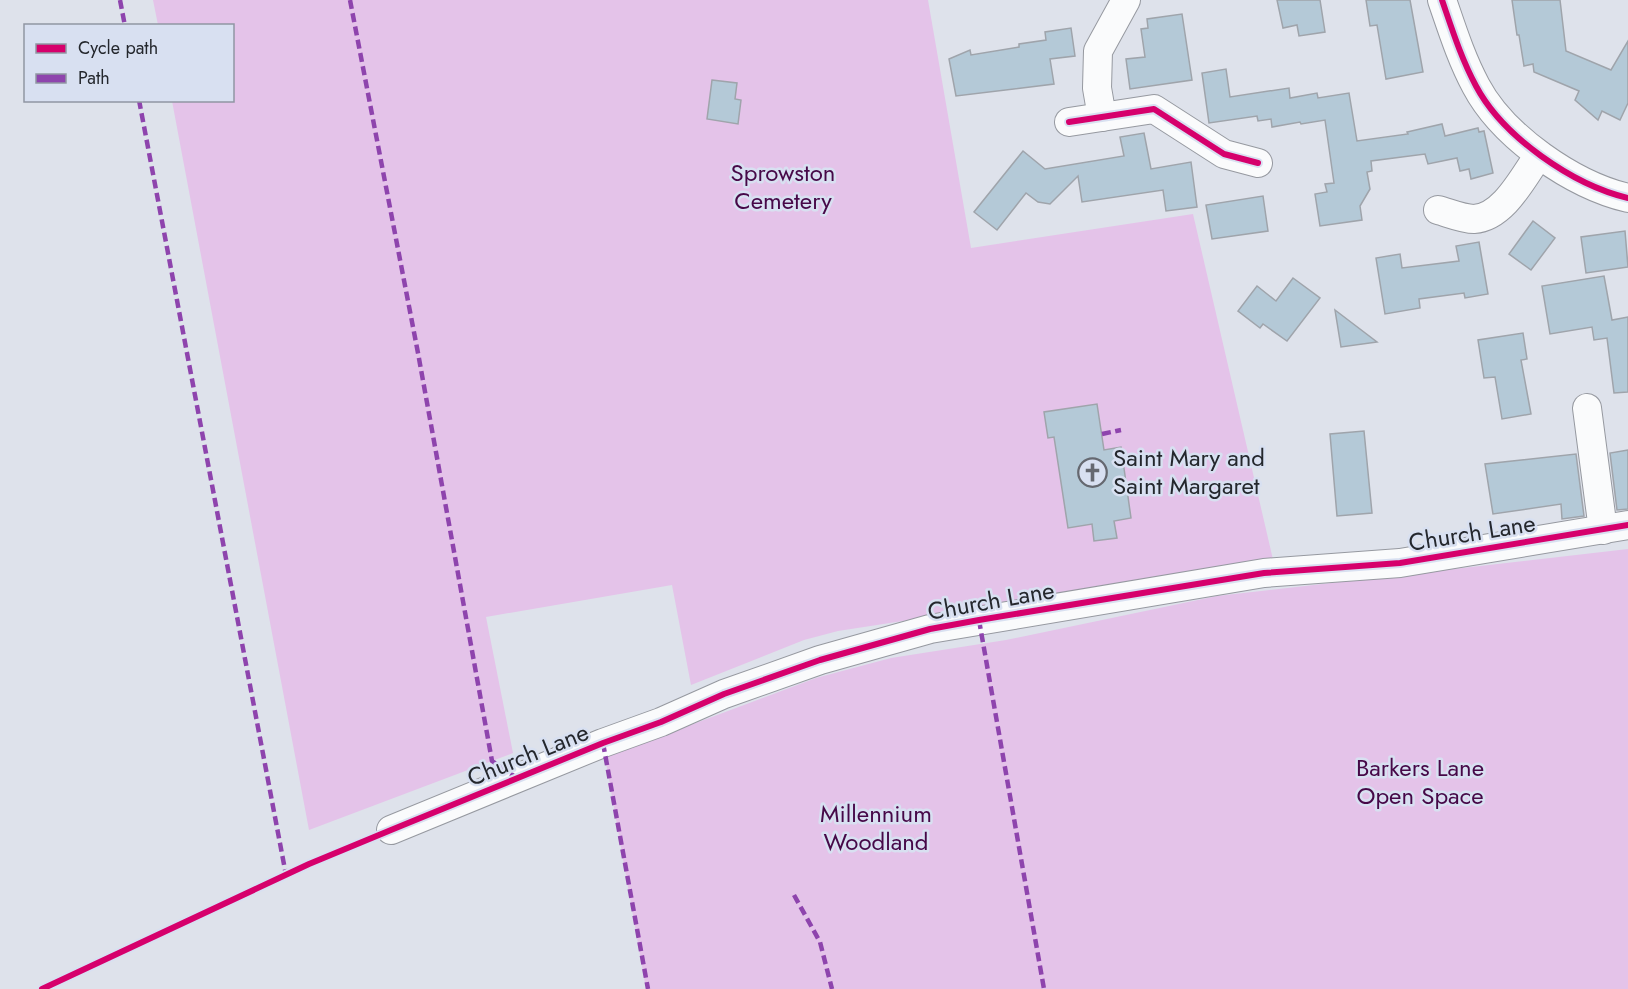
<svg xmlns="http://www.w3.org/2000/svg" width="1628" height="989" viewBox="0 0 1628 989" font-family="Jost,sans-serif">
<rect width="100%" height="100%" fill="#dee2eb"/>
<g fill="#e4c3e9">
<polygon points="153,0 928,0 971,248 1193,214 1274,564 838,631 804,640 691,685 672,585 486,617 513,753 309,830 172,101 232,100 232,26 158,25"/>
<polygon points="1628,549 1628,989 646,989 605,757 816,678 891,658 1006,640 1217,596"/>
</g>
<g fill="#b4c9d7" stroke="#9fa4ab" stroke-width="1.5">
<polygon points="1277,0 1320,0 1325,32 1299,36 1297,25 1283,28"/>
<polygon points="1366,0 1410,0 1423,72 1386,79 1377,25 1370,26"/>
<polygon points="1512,0 1560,0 1566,51 1611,70 1628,41 1628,103 1620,120 1602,111 1598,120 1575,100 1579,91 1534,72 1533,64 1524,66 1519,35 1517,35"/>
<polygon points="1182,14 1192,80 1130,89 1126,59 1145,57 1141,29 1148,28 1147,19"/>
<polygon points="1071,28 1075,56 1050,59 1054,84 956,96 949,59 970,50 971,55 1019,47 1019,44 1046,40 1045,32"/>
<polygon points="1226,69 1230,97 1289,88 1290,98 1317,93 1318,98 1349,93 1357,141 1408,134 1407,132 1442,124 1445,136 1478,128 1479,132 1484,131 1493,173 1471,179 1469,169 1460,171 1457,158 1428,164 1425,154 1371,161 1372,171 1367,172 1370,189 1360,206 1362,220 1320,226 1315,194 1327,192 1325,184 1334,183 1325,120 1301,124 1300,122 1272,127 1271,119 1258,121 1257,116 1209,123 1202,73"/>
<polygon points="712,80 737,83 735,99 741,100 738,124 707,119"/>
<polygon points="1144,133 1151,169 1191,162 1197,207 1166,211 1163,190 1082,202 1078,176 1050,204 1038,202 1026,193 997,230 974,212 1023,151 1045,169 1124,156 1120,137"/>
<polygon points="1263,196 1268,231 1212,239 1206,205"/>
<polygon points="1533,221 1555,238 1531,270 1509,254"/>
<polygon points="1625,231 1628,267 1586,273 1581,237"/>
<polygon points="1479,242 1488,294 1465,298 1464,293 1419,299 1420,308 1385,314 1376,258 1400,254 1402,268 1459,261 1456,246"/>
<polygon points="1604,276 1612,320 1628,317 1628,392 1614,393 1607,338 1594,340 1592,327 1550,334 1542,286"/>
<polygon points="1293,278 1320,298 1287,341 1263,324 1260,328 1238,311 1257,286 1276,301"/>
<polygon points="1335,310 1377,342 1341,347"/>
<polygon points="1523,333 1527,359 1521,360 1531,414 1502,419 1495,377 1484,378 1478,340"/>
<polygon points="1097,404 1104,450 1121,447 1131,518 1114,521 1117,538 1094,541 1092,524 1068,528 1054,437 1048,438 1044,412"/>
<polygon points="1364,431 1372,513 1337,516 1330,434"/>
<polygon points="1628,450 1628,509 1617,510 1610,453"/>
<polygon points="1576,454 1584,516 1562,519 1561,504 1493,514 1485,464"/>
</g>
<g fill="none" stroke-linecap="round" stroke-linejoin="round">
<defs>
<g id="minor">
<path d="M1442,0C1452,29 1461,58 1476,86C1503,137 1573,185 1628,198"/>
<polyline points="1102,117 1097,88 1098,51 1126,0"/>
<polyline points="1069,122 1154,109 1224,154 1258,163"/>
<path d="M1438,210C1449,213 1463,219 1474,219C1504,217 1523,177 1539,155"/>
<polyline points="1587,408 1603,530"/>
<polyline points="391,830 603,743 661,722 724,694 820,660 930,629 1264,573 1400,563 1628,525"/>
</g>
</defs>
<use href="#minor" stroke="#9699a0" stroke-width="30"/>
<use href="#minor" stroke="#fafbfc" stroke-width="28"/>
<g stroke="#8e44ad" stroke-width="4.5" stroke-dasharray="9 4.5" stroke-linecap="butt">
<polyline points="120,0 125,26"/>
<polyline points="350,0 418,353 492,761 517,778"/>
<polyline points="139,100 286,875"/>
<polyline points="1102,434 1121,430"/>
<polyline points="979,620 1044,989"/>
<polyline points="603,743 648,989"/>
<polyline points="794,895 820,942 832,989"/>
</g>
<defs>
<g id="cycleway">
<path d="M1442,0C1452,29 1461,58 1476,86C1503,137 1573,185 1628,198"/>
<polyline points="1069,122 1154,109 1224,154 1258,163"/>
<polyline points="42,989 309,864 391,830 603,743 661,722 724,694 820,660 930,629 979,620 1264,573 1400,563 1628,525"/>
</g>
</defs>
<use href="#cycleway" stroke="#d8e0f1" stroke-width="10"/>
<use href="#cycleway" stroke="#d6006c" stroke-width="6"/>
</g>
<defs>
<symbol id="church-ring" viewBox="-11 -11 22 22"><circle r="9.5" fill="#d8e0f1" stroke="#656870" stroke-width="1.5"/><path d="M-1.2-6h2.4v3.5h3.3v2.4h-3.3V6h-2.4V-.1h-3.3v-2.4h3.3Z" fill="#656870"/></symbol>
</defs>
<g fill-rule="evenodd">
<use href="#church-ring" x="1076" y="456" width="33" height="33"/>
</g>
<g text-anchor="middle" stroke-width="5" stroke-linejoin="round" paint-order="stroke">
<g font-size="24" fill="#460848" stroke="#d8e0f1">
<text x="783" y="181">Sprowston<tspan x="783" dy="28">Cemetery</tspan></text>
<text x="1420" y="776">Barkers Lane<tspan x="1420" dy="28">Open Space</tspan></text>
<text x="876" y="822">Millennium<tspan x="876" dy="28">Woodland</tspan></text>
</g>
<g font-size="24" fill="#24272d" stroke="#d8e0f1" text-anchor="start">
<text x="1113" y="466">Saint Mary and<tspan x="1113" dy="28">Saint Margaret</tspan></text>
</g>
<g font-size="24" fill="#24272d" stroke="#d8e0f1">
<text transform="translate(1472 533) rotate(-9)" y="8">Church Lane</text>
<text transform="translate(991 601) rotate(-10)" y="8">Church Lane</text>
<text transform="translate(528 755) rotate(-22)" y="8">Church Lane</text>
</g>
</g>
<rect x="24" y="24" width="210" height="78" fill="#d8e0f1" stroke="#9096a3" stroke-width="1.5"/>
<rect x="36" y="44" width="30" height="9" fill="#d6006c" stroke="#9096a3" stroke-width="1.5"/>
<text x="78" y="54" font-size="18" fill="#24272d">Cycle path</text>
<rect x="36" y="74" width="30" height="9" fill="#8e44ad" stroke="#9096a3" stroke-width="1.5"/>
<text x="78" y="84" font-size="18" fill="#24272d">Path</text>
</svg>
